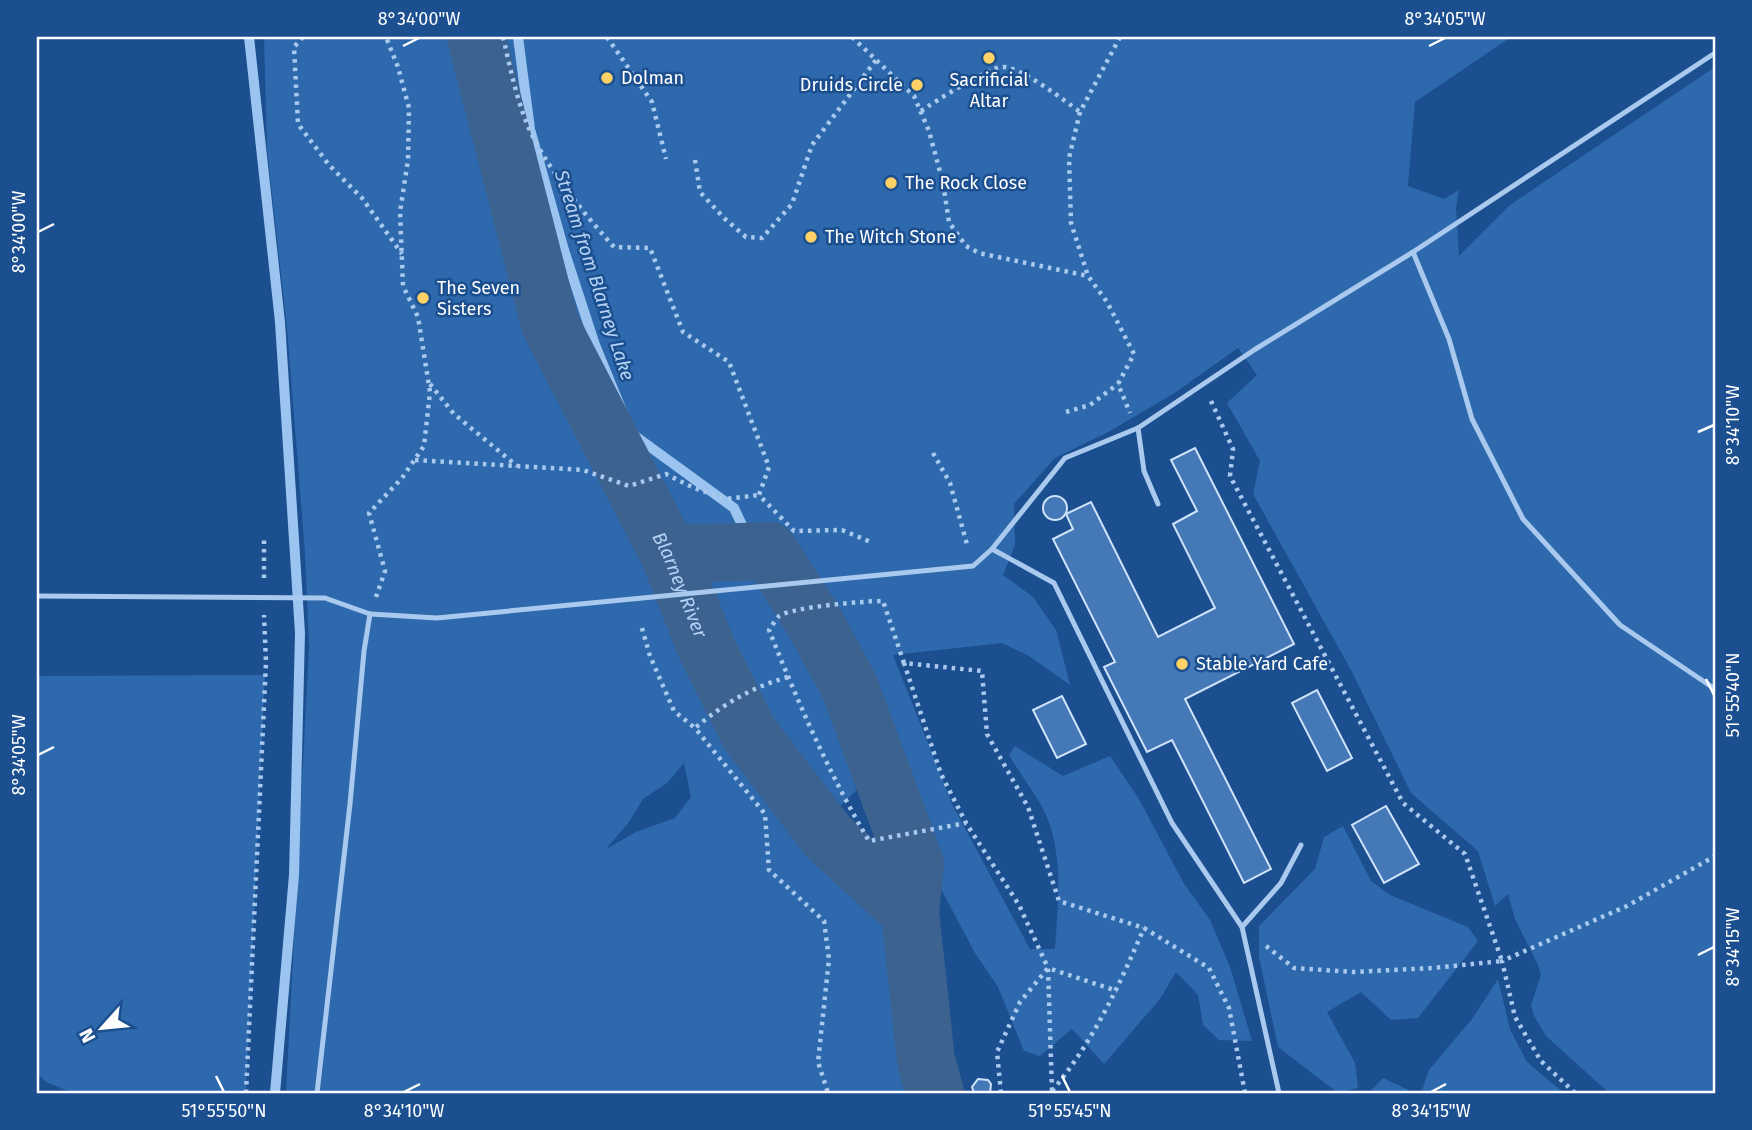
<svg xmlns="http://www.w3.org/2000/svg" width="1752" height="1130" viewBox="0 0 1752 1130" font-family="'Fira Sans',sans-serif">
<rect width="100%" height="100%" fill="#1b4f8f"/>
<g fill="#2e69ad" fill-rule="evenodd">
<path d="M264,37H472L548,331L604,431L629,486L663,574L679,605L694,657L741,737L809,834L841,866L896,916L899,928L894,945L903,963L902,1005L913,1093H286L309,647L305,553L287,328L267,149ZM684,763L691,797L675,818L636,832L606,849L629,822L643,799L667,783Z"/>
<path d="M488,37H1511L1415,102L1408,186L1444,199L1459,190L1456,208L1459,256L1510,205L1715,67V1093H1609L1546,1036L1534,1016L1531,1005L1541,975L1538,965L1515,919L1508,894L1495,906L1478,851L1411,793L1352,672L1253,494L1260,461L1227,403L1257,375L1238,348L1173,394L1110,431L1055,458L1014,504L1015,545L1003,575L1033,597L1056,630L1070,685L1029,656L1002,643L893,655L953,806L1030,949H1055C1058,903 1065,848 1041,805C1031,788 1019,772 1009,755L1015,746L1063,776L1110,756L1139,799L1183,882L1210,920L1230,967L1252,1041L1219,1040L1203,1025L1198,995L1176,972L1160,999L1104,1064L1072,1029L1040,1056L1024,1051L998,987L975,953L925,859L827,616L810,635L837,694L860,751L863,784L833,813L787,758L717,645L663,510L620,435L569,330L504,107Z"/>
<polygon points="265,675 246,1093 71,1092 46,1082 37,1073 37,676"/>
<polygon points="1343,826 1371,881 1390,895 1468,927 1478,941 1418,1018 1391,1020 1361,992 1327,1012 1355,1063 1358,1088 1338,1093 1278,1047 1259,957 1259,926 1315,869 1324,837"/>
<polygon points="1498,979 1510,1029 1527,1062 1564,1093 1421,1093 1429,1070 1472,1019"/>
<polygon points="1383,1078 1415,1093 1369,1093"/>
</g>
<g fill="none" stroke-linecap="round" stroke-linejoin="round">
<g stroke="#9cc4f0" stroke-width="10">
<polyline points="249,37 280,322 300,633 294,875 275,1093"/>
<polyline points="518,37 530,129 564,250 595,345 631,433 734,508 754,550"/>
</g>
<g stroke="#3c6290" stroke-width="58">
<path id="s1" d="M476,37L550,324L669,554L706,647L749,733L828,837L910,912L926,1060L935,1093"/>
<polyline points="669,554 769,551 815,623 850,688 915,864 910,912"/>
</g>
</g>
<g fill="#4478b7" stroke="#cfe3fa" stroke-width="2">
<polygon points="1195,448 1294,644 1185,699 1271,869 1244,883 1172,740 1147,752 1104,667 1115,662 1053,539 1073,529 1066,514 1091,502 1158,637 1215,608 1173,524 1197,511 1171,460"/>
<circle cx="1055" cy="508" r="12"/>
<polygon points="1317,690 1352,758 1327,771 1292,703"/>
<polygon points="1062,696 1086,744 1057,758 1033,710"/>
<polygon points="1386,806 1419,864 1384,883 1352,825"/>
<polygon points="978,1079 988,1080 991,1084 990,1093 974,1093 972,1087"/>
</g>
<g fill="none" stroke-linecap="round" stroke-linejoin="round">
<g stroke="#a9c9ee" stroke-width="4.5" stroke-dasharray="3.5 5" stroke-linecap="butt">
<polyline points="303,37 294,47 298,124 329,165 362,198 402,254"/>
<path d="M503,37C511,71 518,108 534,139C555,178 585,215 614,247L650,248L683,332L729,362L769,467L759,495L794,531L842,530L871,542"/>
<polyline points="607,37 652,102 666,159"/>
<polyline points="852,37 914,96 929,131 943,183 949,222 966,246 979,253 1088,276"/>
<polyline points="1120,37 1080,112 1069,158 1071,223 1088,276 1107,302 1134,354 1118,384 1130,413"/>
<path d="M921,111C934,102 988,68 1001,67C1019,65 1065,101 1080,112"/>
<polyline points="695,160 700,192 725,219 746,237 762,238 792,204 812,145 876,60"/>
<polyline points="430,384 454,414 517,466"/>
<polyline points="1211,401 1233,449 1230,476 1403,803 1465,854 1502,961 1433,968 1353,972 1294,968 1266,946"/>
<polyline points="1066,412 1090,405 1118,384"/>
<polyline points="933,453 950,483 968,548"/>
<polyline points="415,460 583,470 629,486 666,474 694,488 726,499 759,495"/>
<polyline points="264,578 264,540"/>
<polyline points="376,597 385,571 369,513 402,478 424,446 430,392 418,317 403,286 400,212 408,160 409,108 398,67 386,37"/>
<polyline points="642,628 650,656 674,711 695,728"/>
<path d="M904,663L883,601C865,601 792,607 779,616C776,619 772,626 769,630C798,702 829,774 869,841L966,823"/>
<path d="M788,677C750,688 725,703 695,728L765,814L769,870L824,921L829,959L818,1062L828,1093"/>
<polyline points="1052,1091 1048,968 1019,905 966,823 941,774 904,663 982,671 987,734 1028,807 1059,901 1144,928 1209,968 1229,1008 1245,1093"/>
<path d="M1052,1091C1093,1042 1119,986 1144,928"/>
<polyline points="246,1093 266,662 264,615"/>
<polyline points="1001,1093 997,1052 1020,1002 1048,968 1117,991"/>
<polyline points="1575,1093 1541,1061 1515,1017 1502,961 1627,906 1715,856"/>
</g>
<g stroke="#a9c9ee" stroke-width="5">
<polyline points="1413,252 1715,53"/>
<polyline points="1138,428 1144,471 1158,504"/>
<polyline points="992,549 1054,583 1172,823 1242,927 1279,1093"/>
<polyline points="37,596 325,598 370,614 437,618 973,566 992,549 1065,458 1138,428 1254,350 1413,252 1449,339 1472,419 1523,519 1620,625 1715,689"/>
<polyline points="1242,927 1281,883 1301,845"/>
<polyline points="317,1093 350,804 364,651 370,614"/>
</g>
</g>
<path fill="none" stroke="#fff" stroke-width="2.5" d="M403,46L419,38M1429,46L1445,38M38,232L54,224M1698,432L1714,425M1706,679L1714,695M38,755L54,747M1698,955L1714,947M216,1076L224,1092M1062,1076L1070,1092M404,1092L420,1084M1431,1092L1446,1084"/>
<g fill="#ffd166" stroke="#1b4f8f" stroke-width="2.5">
<circle cx="989" cy="58" r="7"/>
<circle cx="607" cy="78" r="7"/>
<circle cx="917" cy="85" r="7"/>
<circle cx="891" cy="183" r="7"/>
<circle cx="811" cy="237" r="7"/>
<circle cx="423" cy="298" r="7"/>
<circle cx="1182" cy="664" r="7"/>
</g>
<g text-anchor="middle" stroke-width="5" stroke-linejoin="round" paint-order="stroke">
<g font-size="18" fill="#fff" stroke="#1b4f8f" text-anchor="start">
<text x="621" y="84">Dolman</text>
<text x="989" y="86" text-anchor="middle">Sacrificial<tspan x="989" dy="21">Altar</tspan></text>
<text x="903" y="91" text-anchor="end">Druids Circle</text>
<text x="905" y="189">The Rock Close</text>
<text x="825" y="243">The Witch Stone</text>
<text x="437" y="294">The Seven<tspan x="437" dy="21">Sisters</tspan></text>
<text x="1196" y="670">Stable Yard Cafe</text>
</g>
<g font-size="19" font-style="italic" fill="#b5d3f5" stroke="#1b4f8f">
<text transform="translate(595 275) rotate(72)" y="7">Stream from Blarney Lake</text>
<text dy="7" stroke="none"><textPath href="#s1" startOffset="588">Blarney River</textPath></text>
</g>
</g>
<rect width="1752" height="1130" fill="none" stroke="#1b4f8f" stroke-width="77"/>
<g transform="translate(102 1028) rotate(243)" stroke="#1b4f8f" stroke-width="5" paint-order="stroke">
<path d="M0-5L12 26L0 18L-12 26Z" fill="#ffffff"/>
<text y="-10" font-size="19" font-weight="bold" text-anchor="middle" fill="#ffffff">N</text>
</g>
<rect x="38" y="38" width="1676" height="1054" fill="none" stroke="#fff" stroke-width="2.5"/>
<g font-size="18" text-anchor="middle" fill="#fff">
<text x="419" y="25">8°34'00"W</text>
<text x="1445" y="25">8°34'05"W</text>
<text transform="translate(19 232) rotate(-90)" y="6">8°34'00"W</text>
<text transform="translate(1733 425) rotate(-90)" y="6">8°34'10"W</text>
<text transform="translate(1733 695) rotate(-90)" y="6">51°55'40"N</text>
<text transform="translate(19 755) rotate(-90)" y="6">8°34'05"W</text>
<text transform="translate(1733 947) rotate(-90)" y="6">8°34'15"W</text>
<text x="224" y="1117">51°55'50"N</text>
<text x="404" y="1117">8°34'10"W</text>
<text x="1070" y="1117">51°55'45"N</text>
<text x="1431" y="1117">8°34'15"W</text>
</g>
</svg>
